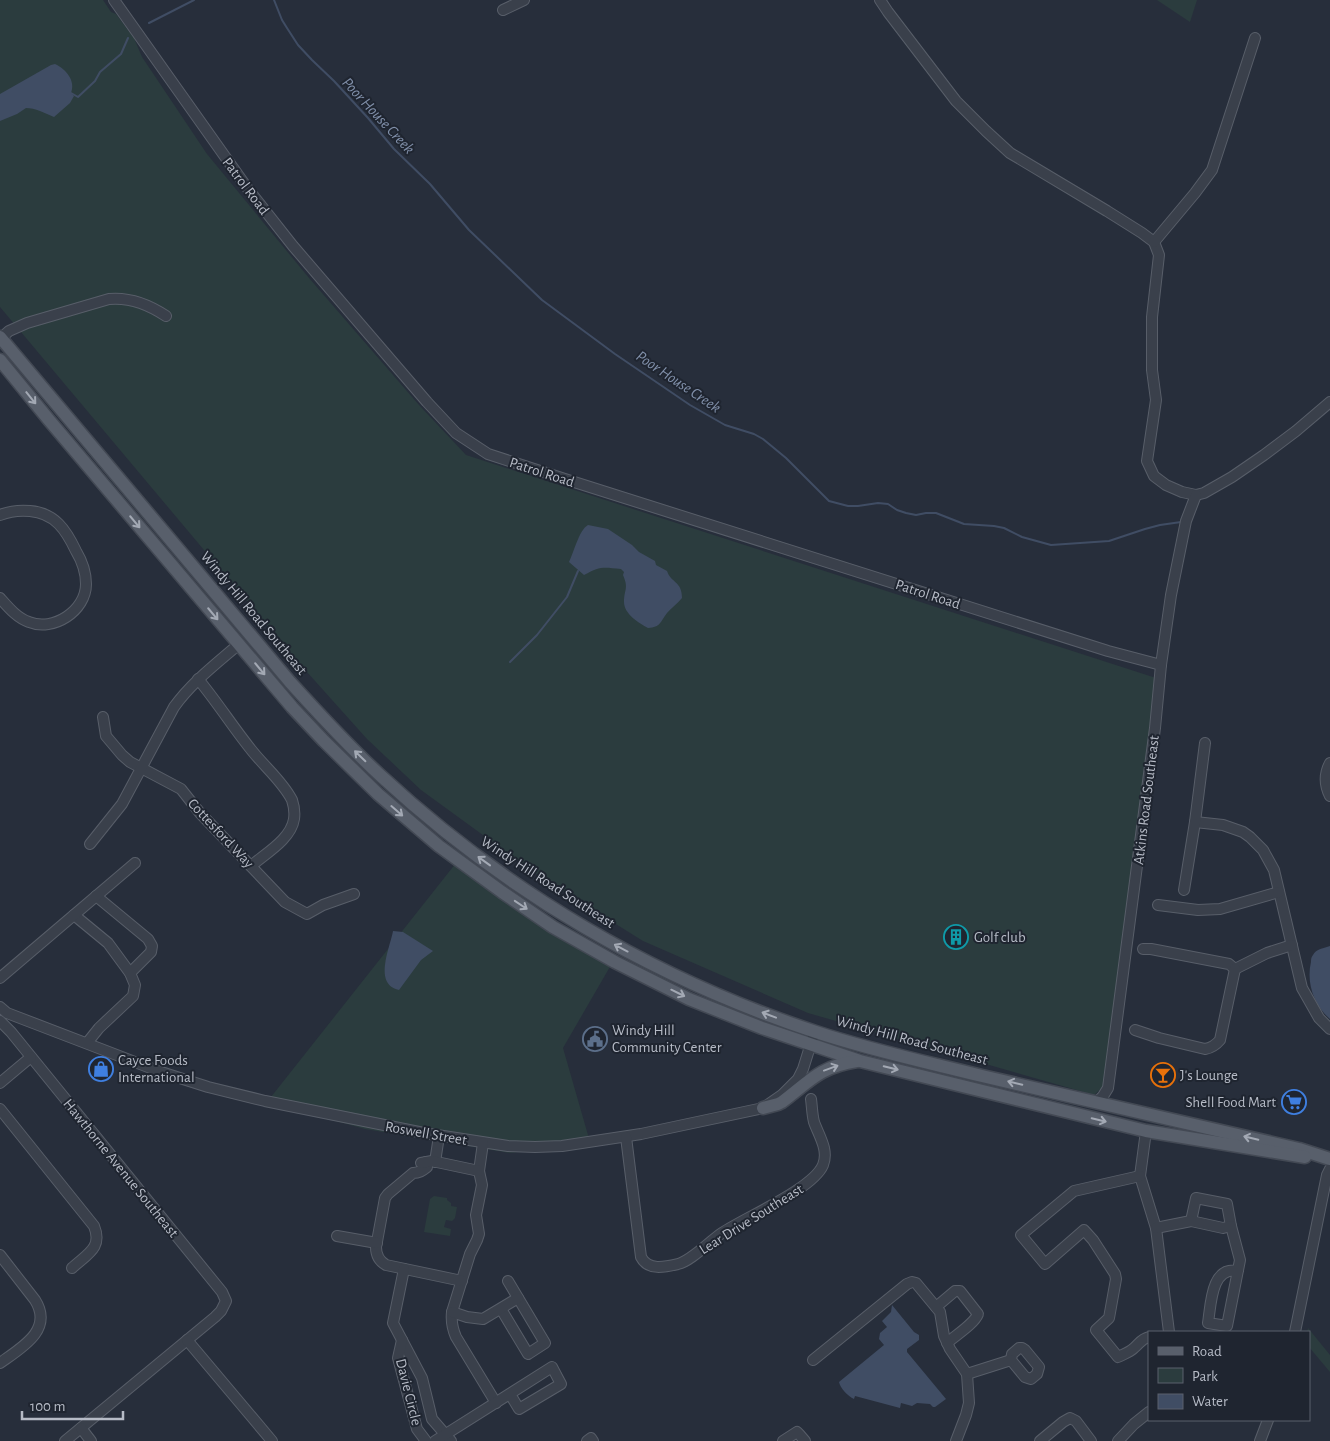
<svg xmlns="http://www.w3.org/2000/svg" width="1330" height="1441" viewBox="0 0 1330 1441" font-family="'Alegreya Sans',sans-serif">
<rect width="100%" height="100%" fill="#272e3b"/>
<g fill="#2b3c3e">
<polygon points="0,0 103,0 111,12 116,14 134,38 142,57 207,154 309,278 419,405 466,455 1156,678 1103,1087 1094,1095 808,1013 643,941 542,878 421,790 367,739 298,662 0,307"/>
<polygon points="1157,0 1197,0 1190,22"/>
<polygon points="456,863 611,965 563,1048 590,1142 510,1153 365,1129 267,1102"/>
<polygon points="434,1196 447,1198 447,1200 451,1203 451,1206 457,1207 455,1218 452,1221 446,1220 444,1227 451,1229 450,1236 424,1232 430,1199"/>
<polygon points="1308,1328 1330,1355 1330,1372 1309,1347 1309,1332 1307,1332"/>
</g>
<g fill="#404d64">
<path d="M55,64C66,69 76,81 71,93L74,96L70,103L54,117C45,113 35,108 26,108L17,114L0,121V94L51,65Z"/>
<path d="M588,525L608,529L632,545L639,552L655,561L656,565L667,571C671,583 682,581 682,598C677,604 671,608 667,613C660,622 661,627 648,628C639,623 624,614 624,602C624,589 629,589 623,575L624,572L621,569C603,567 600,566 584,575L569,562C574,552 579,530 588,525Z"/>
<path d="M393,931L403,932L433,951L421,960L399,990C373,984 390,948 393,931Z"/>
<path d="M1330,946V1019C1314,1005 1306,983 1311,962C1311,960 1311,957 1313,955C1316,949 1324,948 1330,946Z"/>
<path d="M892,1305L914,1332L919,1335V1340L907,1349V1352L946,1399L935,1407H933L930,1404L917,1403L912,1406L901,1403L900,1408L855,1396L854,1399C848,1396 840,1388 839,1382L884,1345L879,1339L880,1333L887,1327L882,1321L891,1312Z"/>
</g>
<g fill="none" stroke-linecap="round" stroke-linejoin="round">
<g stroke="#404d64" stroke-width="2">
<polyline points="274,0 282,20 287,28 298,45 312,60 334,81 368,118 394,149 430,184 469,230 542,300 615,354 690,405 725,425 754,434 763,439 786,458 829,501 848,506 858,506 878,503 888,504 897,510 906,513 916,515 926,513 936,513 964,524 994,526 1004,528 1022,537 1051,545 1109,541 1145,529 1160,525 1181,522"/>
<polyline points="149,23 194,0"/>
<polyline points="71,93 78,97 95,81 100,72 121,54 128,38"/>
<polyline points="510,662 537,635 567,597 578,571"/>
</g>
<defs>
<g id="minor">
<polyline points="114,0 248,189 293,246 427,402 456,433 488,454 571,481 1108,651 1161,665"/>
<polyline points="880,0 888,12 956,101 986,131 1010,153 1107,211 1142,233 1154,242 1159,255 1152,317 1152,370 1156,400 1147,461 1154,476 1166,485 1182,492 1196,495 1204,493 1232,477 1264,455 1296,431 1330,402"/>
<polyline points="503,10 524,0"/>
<polyline points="1154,242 1195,193 1212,170 1255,38"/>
<path d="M0,339L9,331L27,323L109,299C130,297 148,304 166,316"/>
<path d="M0,515C10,511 19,510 30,511C55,513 66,530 76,551C82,561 86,572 86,584C86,611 53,632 29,622C17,618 8,607 0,598"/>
<path d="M198,679C218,703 234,729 253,752C266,768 283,782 292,800C294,806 295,812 294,819C291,839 266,853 251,866"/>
<polyline points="103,717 106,736 122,755 130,762 181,789 200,813 285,902 307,914 323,905 354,894"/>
<path d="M1330,763C1324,774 1324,784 1330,796"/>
<polyline points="1195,822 1223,825 1243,832 1250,837 1263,850 1274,870 1302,988 1319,1018 1330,1029"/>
<path d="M90,844L122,804L174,707C192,682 216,664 239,644"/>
<polyline points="1184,890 1195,822 1205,743"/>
<polyline points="96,896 148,939 152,946 151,952 130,973"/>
<polyline points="1158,905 1198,910 1220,909 1279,892"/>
<polyline points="74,915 108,943 130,973 135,985 133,996 99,1028 87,1043"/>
<polyline points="1143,949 1151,949 1229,964 1235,969 1267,953 1292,945"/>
<polyline points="0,978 135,863"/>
<polyline points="0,1007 7,1013 161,1072 208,1087 265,1101 424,1133 508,1146 535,1147 562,1146 641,1134 763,1108 782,1095 798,1079 803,1069 813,1037"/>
<polyline points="0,1021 11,1032 222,1292 226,1301 221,1311 215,1317 65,1441"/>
<path d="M1135,1030L1159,1038L1205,1049C1211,1048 1215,1046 1220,1040L1235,969"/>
<polyline points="0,1083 31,1057"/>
<polyline points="1096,1103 1103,1096 1108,1088 1155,728 1161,665 1171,595 1186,521 1196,495"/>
<path d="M0,1109L94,1226C103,1248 87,1254 72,1268"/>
<polyline points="1146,1131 1140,1176 1156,1228 1169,1332"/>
<path d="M626,1137L641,1257C648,1271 665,1267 678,1264C691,1261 710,1241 722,1233C746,1217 813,1189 823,1165C829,1150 819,1136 814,1122C812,1114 812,1106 811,1099"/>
<path d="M483,1143L479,1171L482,1185L476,1215L479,1234L477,1240L470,1254L452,1312C451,1321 452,1328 456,1337L496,1403"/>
<path d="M426,1162L427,1167C422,1171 419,1173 413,1173L388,1194L385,1198L376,1247C376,1255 379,1261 386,1265L462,1281"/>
<polyline points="435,1162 439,1136"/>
<polyline points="421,1163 432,1161 479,1171"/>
<path d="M1140,1176L1074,1191L1021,1235L1045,1264L1084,1230L1093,1240L1115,1274L1116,1279L1109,1318L1096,1330L1118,1357C1124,1354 1130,1352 1134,1348C1140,1343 1141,1339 1149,1337"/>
<polyline points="1191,1221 1196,1198 1227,1204 1231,1226"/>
<path d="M1156,1228L1191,1221L1223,1228L1231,1226L1240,1260L1227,1326L1208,1323C1211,1304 1211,1266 1238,1271"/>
<polyline points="337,1236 377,1243"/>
<path d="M0,1255L35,1300C54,1330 21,1348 0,1363"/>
<polyline points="404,1269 393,1323 422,1378 432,1419 451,1441"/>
<path d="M936,1307L955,1291H960L978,1314C974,1324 956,1335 947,1343"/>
<polyline points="501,1309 528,1354 545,1343 508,1281"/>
<polyline points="452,1312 467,1317 483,1319 518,1298"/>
<polyline points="1295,1332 1327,1175 1330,1169"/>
<polyline points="187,1340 272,1441"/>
<polyline points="402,1340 398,1358 417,1429 426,1441"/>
<polygon points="1019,1348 1022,1348 1025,1350 1039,1367 1037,1374 1031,1379 1025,1377 1011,1360 1012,1354"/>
<polyline points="813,1360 907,1284 912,1282 916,1283 940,1312 944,1336 950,1349 967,1374 969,1403 966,1415 956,1441"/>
<polyline points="967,1374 1011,1360"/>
<polyline points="81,1428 91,1441"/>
<polyline points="435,1441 552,1367 561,1384 519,1409 510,1394"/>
<polyline points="587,1441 591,1438 593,1441"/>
<polyline points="783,1441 797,1432 799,1434 805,1441"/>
<polyline points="1040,1441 1063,1422 1070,1418 1076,1421 1091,1441"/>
<polyline points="1118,1441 1134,1424 1149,1412"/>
<polyline points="1260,1441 1268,1420"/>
</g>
<g id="major">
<path d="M0,337L290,682C319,714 349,747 381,776C506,892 655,979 816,1032C870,1050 926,1062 982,1076C1087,1101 1193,1124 1299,1149L1330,1159"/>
<polyline points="0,360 49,420 292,707 324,741 378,794 439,846 502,892 553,927 615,962 689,999 762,1028 860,1061 1146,1131 1305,1157"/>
<path d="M763,1108L778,1104L782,1102C810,1081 819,1067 857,1061"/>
</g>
</defs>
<use href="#minor" stroke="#585e69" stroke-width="12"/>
<use href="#major" stroke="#434954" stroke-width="15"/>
<use href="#minor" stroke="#3a404b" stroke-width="10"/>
<use href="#major" stroke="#585f6b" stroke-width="12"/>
</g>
<defs><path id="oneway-shaft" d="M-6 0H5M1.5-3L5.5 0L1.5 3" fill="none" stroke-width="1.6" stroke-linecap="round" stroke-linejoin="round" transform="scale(1.25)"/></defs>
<g stroke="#a3a9b4">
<use href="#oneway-shaft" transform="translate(31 398) rotate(51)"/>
<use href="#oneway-shaft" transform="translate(135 522) rotate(50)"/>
<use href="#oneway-shaft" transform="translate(213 614) rotate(50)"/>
<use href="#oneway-shaft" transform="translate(260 669) rotate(50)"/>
<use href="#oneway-shaft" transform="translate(360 756) rotate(-136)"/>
<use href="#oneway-shaft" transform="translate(397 811) rotate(41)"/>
<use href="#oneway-shaft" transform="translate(484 861) rotate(-144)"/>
<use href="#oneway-shaft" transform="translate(521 905) rotate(34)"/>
<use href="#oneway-shaft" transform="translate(621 948) rotate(-152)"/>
<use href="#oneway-shaft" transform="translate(678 993) rotate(26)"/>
<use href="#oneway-shaft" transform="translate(769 1015) rotate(-159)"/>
<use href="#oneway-shaft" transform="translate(831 1068) rotate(-20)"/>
<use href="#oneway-shaft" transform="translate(891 1068) rotate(14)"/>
<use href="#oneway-shaft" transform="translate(1015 1083) rotate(-166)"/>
<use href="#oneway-shaft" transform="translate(1099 1120) rotate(13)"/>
<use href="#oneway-shaft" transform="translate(1251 1138) rotate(-167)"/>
</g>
<defs>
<symbol id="building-ring" viewBox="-11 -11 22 22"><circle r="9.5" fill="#1f2530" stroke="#0f9aa8" stroke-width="1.5"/><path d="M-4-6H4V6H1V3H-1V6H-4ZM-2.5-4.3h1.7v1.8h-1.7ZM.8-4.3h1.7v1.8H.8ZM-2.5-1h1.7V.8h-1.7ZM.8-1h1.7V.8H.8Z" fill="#0f9aa8"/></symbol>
<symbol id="civic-ring" viewBox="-11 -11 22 22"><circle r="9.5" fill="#1f2530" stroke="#5c6f8a" stroke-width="1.5"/><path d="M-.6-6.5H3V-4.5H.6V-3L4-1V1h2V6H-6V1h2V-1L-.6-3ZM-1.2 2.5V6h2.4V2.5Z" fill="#5c6f8a"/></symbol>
<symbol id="shop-ring" viewBox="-11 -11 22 22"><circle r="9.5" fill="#1f2530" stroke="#3f7fe0" stroke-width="1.5"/><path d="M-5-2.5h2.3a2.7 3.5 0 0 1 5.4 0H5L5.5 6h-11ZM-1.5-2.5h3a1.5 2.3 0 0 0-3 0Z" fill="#3f7fe0"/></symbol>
<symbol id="bar-ring" viewBox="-11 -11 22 22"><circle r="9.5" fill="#1f2530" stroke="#e8710a" stroke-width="1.5"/><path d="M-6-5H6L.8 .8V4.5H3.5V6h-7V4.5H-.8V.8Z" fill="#e8710a"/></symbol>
<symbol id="supermarket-ring" viewBox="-11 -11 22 22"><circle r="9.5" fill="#1f2530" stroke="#3f7fe0" stroke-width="1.5"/><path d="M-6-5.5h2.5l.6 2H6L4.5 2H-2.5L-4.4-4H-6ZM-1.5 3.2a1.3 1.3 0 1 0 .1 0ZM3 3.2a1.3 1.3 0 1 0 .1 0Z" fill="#3f7fe0"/></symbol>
</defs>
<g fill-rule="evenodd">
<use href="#building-ring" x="942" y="923" width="28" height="28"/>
<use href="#civic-ring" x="581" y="1025" width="28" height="28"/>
<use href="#shop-ring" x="87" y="1055" width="28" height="28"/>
<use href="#bar-ring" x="1149" y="1061" width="28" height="28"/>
<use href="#supermarket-ring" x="1280" y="1088" width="28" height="28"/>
</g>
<g text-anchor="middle" stroke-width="4" stroke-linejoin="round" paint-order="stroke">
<g font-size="15" fill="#b6bbc6" stroke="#1f2530">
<text transform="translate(246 186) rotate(53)" y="5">Patrol Road</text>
<text transform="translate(542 472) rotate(18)" y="5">Patrol Road</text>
<text transform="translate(928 594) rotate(18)" y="5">Patrol Road</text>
<text transform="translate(254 613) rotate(50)" y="5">Windy Hill Road Southeast</text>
<text transform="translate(1146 800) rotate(-83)" y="5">Atkins Road Southeast</text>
<text transform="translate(221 833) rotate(47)" y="5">Cottesford Way</text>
<text transform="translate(548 882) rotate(33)" y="5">Windy Hill Road Southeast</text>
<text transform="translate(912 1040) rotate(15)" y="5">Windy Hill Road Southeast</text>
<text transform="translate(426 1133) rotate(10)" y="5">Roswell Street</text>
<text transform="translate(121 1168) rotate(51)" y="5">Hawthorne Avenue Southeast</text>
<text transform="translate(751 1219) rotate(-32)" y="5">Lear Drive Southeast</text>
<text transform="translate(409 1392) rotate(76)" y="5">Davie Circle</text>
</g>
<g font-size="15" fill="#b6bbc6" stroke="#1f2530" text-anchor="start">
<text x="974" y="942">Golf club</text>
<text x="612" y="1035">Windy Hill<tspan x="612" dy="17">Community Center</tspan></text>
<text x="118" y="1065">Cayce Foods<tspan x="118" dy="17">International</tspan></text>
<text x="1180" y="1080">J's Lounge</text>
<text x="1276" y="1107" text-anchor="end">Shell Food Mart</text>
</g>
<g font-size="16" font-style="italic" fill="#8190aa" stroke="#1f2530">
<text transform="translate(379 115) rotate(47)" y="6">Poor House Creek</text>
<text transform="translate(679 381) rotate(34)" y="6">Poor House Creek</text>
</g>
</g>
<rect x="1148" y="1331" width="162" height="90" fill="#1f2530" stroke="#5b616c"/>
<rect x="1158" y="1347" width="25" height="8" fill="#585f6b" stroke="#5b616c"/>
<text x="1192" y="1356" font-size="15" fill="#b6bbc6">Road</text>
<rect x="1158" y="1368" width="25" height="15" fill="#2b3c3e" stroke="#5b616c"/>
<text x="1192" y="1381" font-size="15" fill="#b6bbc6">Park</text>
<rect x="1158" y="1394" width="25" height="15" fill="#404d64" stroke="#5b616c"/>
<text x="1192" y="1406" font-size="15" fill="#b6bbc6">Water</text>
<path d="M22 1411v8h101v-8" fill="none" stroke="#b6bbc6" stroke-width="2.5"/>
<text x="30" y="1411" font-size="15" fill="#b6bbc6" stroke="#1f2530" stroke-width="4" paint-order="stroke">100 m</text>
</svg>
